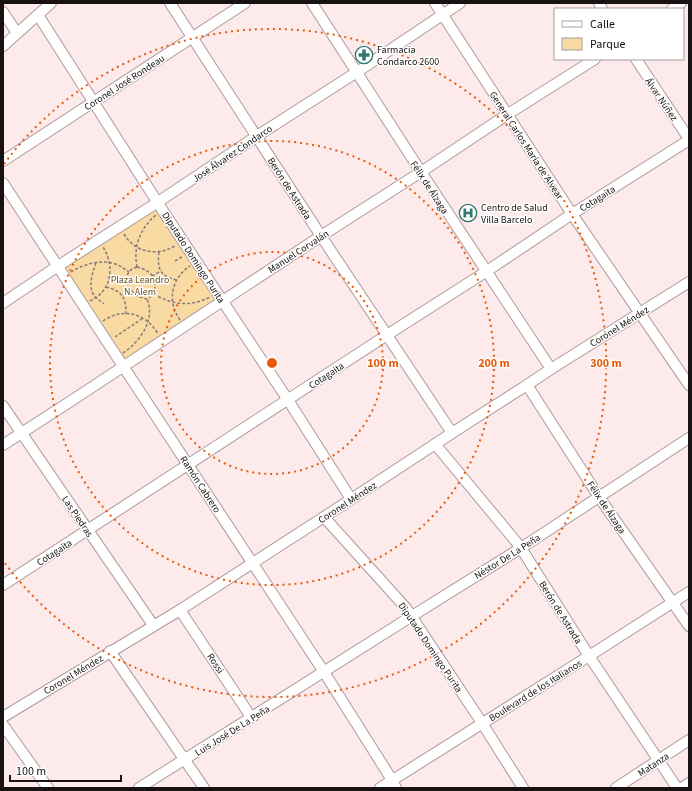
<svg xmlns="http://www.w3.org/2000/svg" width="692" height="791" viewBox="0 0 692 791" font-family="'Source Sans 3',sans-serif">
<rect width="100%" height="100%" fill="#fdebec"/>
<polygon fill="#f9daa2" points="158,202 222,301 123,366 58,266"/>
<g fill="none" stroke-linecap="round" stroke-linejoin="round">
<defs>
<g id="minor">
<polyline points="170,3 321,236 452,433"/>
<polyline points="312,3 421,172 551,369"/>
<polyline points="435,3 572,214 689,385"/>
<polyline points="599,3 602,9"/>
<polyline points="672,9 681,3"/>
<polyline points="3,12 17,33"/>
<polyline points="38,15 163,211 288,400 351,499"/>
<polyline points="3,46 51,3"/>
<polyline points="636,59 689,139"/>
<polyline points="3,161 245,3"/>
<polyline points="3,183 123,366 324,672 392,780 396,788"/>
<polyline points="3,303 58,266 158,202 257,136 357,72 460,3"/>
<polyline points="527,385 599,497 689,626"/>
<polyline points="3,406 153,625"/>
<polyline points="435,444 513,538 521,548 589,656 677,788"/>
<polyline points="3,445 71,401 321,236 421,172 508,114 595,59"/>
<polyline points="324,517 406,608 482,723 523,788"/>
<polyline points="3,585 387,335 487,271 572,214 689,140"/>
<polyline points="180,610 251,717"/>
<polyline points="110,651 204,788"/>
<polyline points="3,717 180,610 324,517 452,433 527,385 551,369 689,282"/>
<polyline points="3,725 48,788"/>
<polyline points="139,788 412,616 521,548 689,438"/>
<polyline points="380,788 589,656 689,592"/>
<polyline points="616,788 689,740"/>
<polyline points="682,788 689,783"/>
</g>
</defs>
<use href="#minor" stroke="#ad999a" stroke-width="12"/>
<g stroke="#86797a" stroke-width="1.5" stroke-dasharray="3 2" stroke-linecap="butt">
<path d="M124,234C135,253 159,257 176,245"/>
<path d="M159,252C157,267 159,276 176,280"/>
<polyline points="175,261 183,256"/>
<path d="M96,263C92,274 87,288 96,298C99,300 102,302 104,304"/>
<path d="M137,267C153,271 157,279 154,294L147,299C128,297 118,272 137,267Z"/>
<path d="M137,267C133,247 140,228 156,215"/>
<path d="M71,272C85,263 105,258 120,266C123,268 126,270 129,272"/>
<polyline points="152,276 161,271"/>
<path d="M106,287C122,291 126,297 126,314"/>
<path d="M154,294C172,305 191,307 210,297"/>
<polyline points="123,296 131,291"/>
<path d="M90,301C112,291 115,266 103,247"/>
<path d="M180,320C167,302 171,278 190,266"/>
<path d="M103,321C123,307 146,313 158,334"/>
<polyline points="115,337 143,318"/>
<path d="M123,353C140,342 156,319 147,299"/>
</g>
<use href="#minor" stroke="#fff" stroke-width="10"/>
</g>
<g fill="none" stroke="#e8590c" stroke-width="2" stroke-dasharray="2 4">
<circle cx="272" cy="363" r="111"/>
<circle cx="272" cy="363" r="222"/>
<path d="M4 164A334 334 0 1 1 4 562"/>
</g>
<defs>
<symbol id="pharmacy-ring" viewBox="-11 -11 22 22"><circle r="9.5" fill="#fff" stroke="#33796f" stroke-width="1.5"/><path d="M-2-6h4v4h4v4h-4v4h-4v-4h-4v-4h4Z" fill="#33796f"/></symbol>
<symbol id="hospital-ring" viewBox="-11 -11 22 22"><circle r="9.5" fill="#fff" stroke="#33796f" stroke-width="1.5"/><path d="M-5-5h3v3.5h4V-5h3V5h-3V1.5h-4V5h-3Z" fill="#33796f"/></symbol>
</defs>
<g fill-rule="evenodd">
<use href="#pharmacy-ring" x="354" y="45" width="20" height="20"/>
<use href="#hospital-ring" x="458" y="203" width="20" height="20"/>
</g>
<g text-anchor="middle" stroke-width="3" stroke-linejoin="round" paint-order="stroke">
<g font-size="10" fill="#191212" stroke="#fff" text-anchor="start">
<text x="377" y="53">Farmacia<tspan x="377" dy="12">Condarco 2600</tspan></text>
<text x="481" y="211">Centro de Salud<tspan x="481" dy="12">Villa Barcelo</tspan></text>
</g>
<g font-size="10" fill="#191212" stroke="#fff">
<text transform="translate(124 82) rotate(-33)" y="4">Coronel José Rondeau</text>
<text transform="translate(662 99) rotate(56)" y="4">Álvar Núñez</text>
<text transform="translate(527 145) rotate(57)" y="4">General Carlos María de Alvear</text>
<text transform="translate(232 153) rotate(-34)" y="4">José Álvarez Condarco</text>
<text transform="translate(430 187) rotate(57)" y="4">Félix de Álzaga</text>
<text transform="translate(290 188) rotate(57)" y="4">Berón de Astrada</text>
<text transform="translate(597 198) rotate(-32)" y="4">Cotagaita</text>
<text transform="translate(298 251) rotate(-33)" y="4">Manuel Corvalán</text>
<text transform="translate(194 257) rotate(57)" y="4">Diputado Domingo Purita</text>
<text transform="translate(619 326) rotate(-32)" y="4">Coronel Méndez</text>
<text transform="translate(326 375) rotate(-33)" y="4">Cotagaita</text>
<text transform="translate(201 484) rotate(57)" y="4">Ramón Cabrero</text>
<text transform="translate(347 502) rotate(-33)" y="4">Coronel Méndez</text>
<text transform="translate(607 507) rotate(56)" y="4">Félix de Álzaga</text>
<text transform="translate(78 516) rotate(56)" y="4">Las Piedras</text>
<text transform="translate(54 552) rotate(-33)" y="4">Cotagaita</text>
<text transform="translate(507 556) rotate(-32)" y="4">Néstor De La Peña</text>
<text transform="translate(561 612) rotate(58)" y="4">Berón de Astrada</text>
<text transform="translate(431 647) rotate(56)" y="4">Diputado Domingo Purita</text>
<text transform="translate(216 663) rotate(57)" y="4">Rossi</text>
<text transform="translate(73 674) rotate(-31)" y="4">Coronel Méndez</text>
<text transform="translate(535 690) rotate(-32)" y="4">Boulevard de los Italianos</text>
<text transform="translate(232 730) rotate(-32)" y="4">Luis José De La Peña</text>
<text transform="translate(653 764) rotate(-33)" y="4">Matanza</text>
</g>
<g font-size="10" fill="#6b5119" stroke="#fff">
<text x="140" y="283">Plaza Leandro<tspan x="140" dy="12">N. Alem</tspan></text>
</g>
</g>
<circle cx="272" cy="363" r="6" fill="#e8590c" stroke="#fff" stroke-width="2"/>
<g font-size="12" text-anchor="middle" font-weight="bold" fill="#e8590c" stroke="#fff" stroke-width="3" stroke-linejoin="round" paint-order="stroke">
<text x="383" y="367">100 m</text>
<text x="494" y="367">200 m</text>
<text x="606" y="367">300 m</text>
</g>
<rect width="692" height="791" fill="none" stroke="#191212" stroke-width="8"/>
<rect x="554" y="8" width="130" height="52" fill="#ffffff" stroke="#a3a0a0"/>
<rect x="562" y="21" width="20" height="6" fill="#ffffff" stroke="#a3a0a0"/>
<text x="590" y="28" font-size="12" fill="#191212">Calle</text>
<rect x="562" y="38" width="20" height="12" fill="#f9daa2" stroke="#a3a0a0"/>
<text x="590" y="48" font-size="12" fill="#191212">Parque</text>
<path d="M10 775v6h111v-6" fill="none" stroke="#191212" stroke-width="2"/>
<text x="16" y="775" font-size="12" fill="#191212" stroke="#ffffff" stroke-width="3" paint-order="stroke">100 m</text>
</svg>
